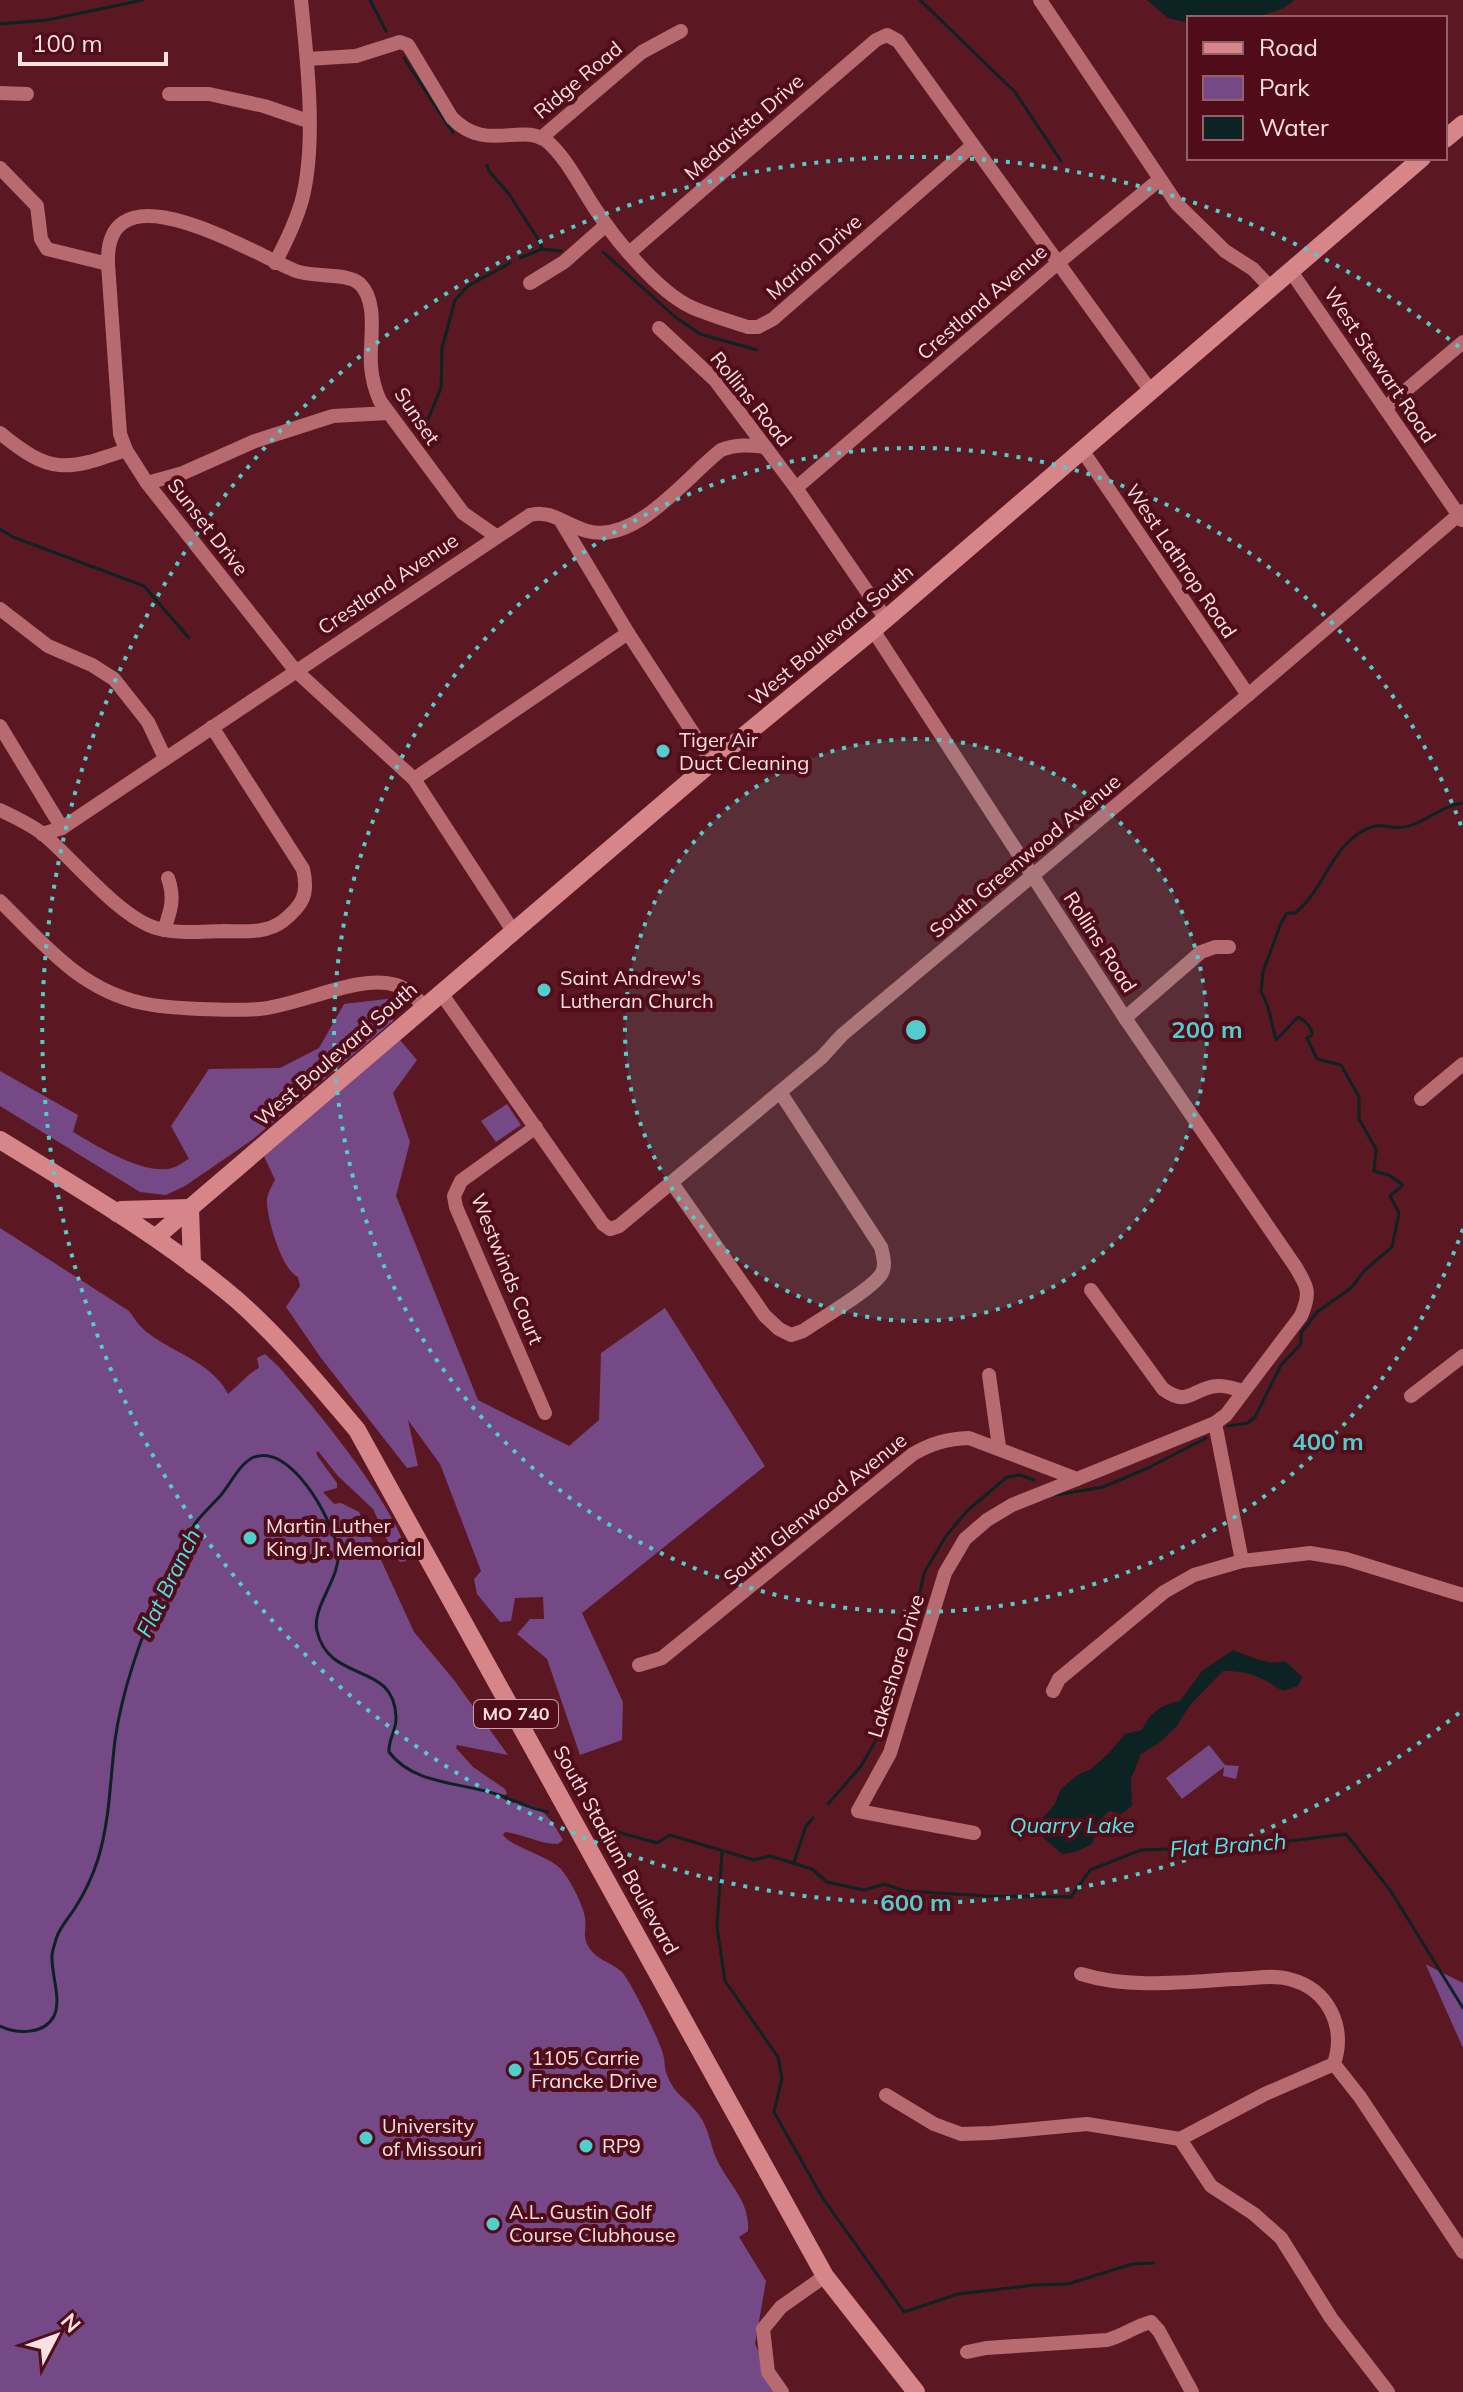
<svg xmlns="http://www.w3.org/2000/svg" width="1463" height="2392" viewBox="0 0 1463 2392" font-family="Mulish,sans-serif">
<rect width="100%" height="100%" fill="#5c1822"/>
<g fill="#754886">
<path d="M395,998L393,1021L252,1140L185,1186L166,1195L140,1192L0,1106V1071L78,1115L73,1132C97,1146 138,1172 167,1169C174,1169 183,1162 189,1159L171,1126L209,1069L280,1068L319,1048L344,1004Z"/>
<path d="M400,1040L417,1060L393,1093L410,1142L396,1196L478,1400L569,1446L599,1420L601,1353L665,1308L765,1466L582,1613L623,1702L622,1740L580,1755L547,1659L517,1634L530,1619H544L543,1597L515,1598L511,1621L500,1622L477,1594L474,1579L481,1571L440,1464L408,1420L418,1466L407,1468L321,1358L286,1307L300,1286L298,1277C282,1270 266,1217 267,1199C268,1193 272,1185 275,1180L264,1156Z"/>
<polygon points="507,1104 521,1125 496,1142 481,1121"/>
<path d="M0,1228L129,1311C133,1316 136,1322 141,1327C167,1352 210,1359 228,1394C237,1387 251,1371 259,1368L257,1358L265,1354L277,1365C306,1397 411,1522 406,1561L400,1562L394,1555L373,1509L338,1476L318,1451L316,1453L318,1457L337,1483V1488L323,1492L334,1504L341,1503L359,1512L414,1632L454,1680L508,1755L457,1745L456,1748L473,1767L505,1789L507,1793L502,1798C511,1805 516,1802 526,1804C546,1808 554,1825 563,1840L558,1844C540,1844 524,1834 505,1832L503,1835C512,1847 546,1855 560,1868C570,1879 582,1903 585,1917C587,1929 582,1935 588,1946C596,1960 611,1962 622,1972C631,1982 659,2039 663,2054C665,2060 664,2066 666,2072C674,2096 686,2097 699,2115C709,2128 710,2145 717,2160C729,2185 750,2201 748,2231L739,2237L766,2281L755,2344L779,2392H0Z"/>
<polygon points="1209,1745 1225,1765 1239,1766 1236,1779 1223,1776 1224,1767 1182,1799 1166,1778"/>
<polygon points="1427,1965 1463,1983 1463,2048 1426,1965"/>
</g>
<g fill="#0d2222">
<path d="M1147,0H1294C1279,14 1273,9 1259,18H1189V23L1168,18Z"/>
<path d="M1233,1650C1249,1656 1268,1666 1285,1661L1302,1677L1298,1686L1283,1691C1260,1677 1251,1671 1223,1671L1191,1704L1176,1727L1159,1743L1141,1754L1131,1779L1132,1806L1122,1814L1109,1811L1101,1819L1092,1844L1076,1852L1062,1854L1038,1833L1042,1819L1055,1804L1060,1790L1076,1776L1091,1769L1109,1753L1125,1734L1142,1730C1149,1713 1162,1704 1180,1701L1202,1671Z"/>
</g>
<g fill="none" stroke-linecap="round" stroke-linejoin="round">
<g stroke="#0d2222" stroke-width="3">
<polyline points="370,0 386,31"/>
<polyline points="920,0 1015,92 1061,161"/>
<polyline points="0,24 47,20 143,0"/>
<polyline points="404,58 453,133"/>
<polyline points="487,165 489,171 509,194 540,242 542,249 520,258"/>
<polyline points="542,249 561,251"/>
<polyline points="603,252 674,316 700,334 757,350"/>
<polyline points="423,431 441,388 442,348 455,300 468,286 510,263"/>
<polyline points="0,529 13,537 144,586 189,638"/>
<path d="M1228,1426L1248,1423L1255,1417L1281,1365L1301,1344V1333L1317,1312L1351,1288L1365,1270L1392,1247L1399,1213L1390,1196L1403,1185L1389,1175L1374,1171L1376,1149L1359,1119V1097L1341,1065L1317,1059L1307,1038L1312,1035C1312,1027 1305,1020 1298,1017L1276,1040L1268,1007L1261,991L1263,972L1281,923L1287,913H1295C1326,889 1331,842 1371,827C1382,822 1396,832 1412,825C1429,819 1445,805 1463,803"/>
<polyline points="1056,1495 1103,1487 1148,1468 1206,1438"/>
<polyline points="828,1804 861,1766 887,1721 905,1663 924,1573 946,1536 967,1511 1007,1477 1020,1475 1034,1480"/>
<polyline points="600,1827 657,1843 670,1835 754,1860 770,1856 812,1869 827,1882 864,1890 885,1884 904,1891 987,1896 1071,1897 1090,1870 1141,1850 1249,1846 1346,1834 1390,1890 1463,2008"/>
<polyline points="722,1851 717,1927 725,1981 778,2057 782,2078 774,2112 822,2197 904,2312 958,2294 1035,2285 1068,2284 1132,2264 1154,2263"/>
<polyline points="794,1862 806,1826 813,1818"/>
<path d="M0,2026C17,2034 44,2035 54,2016C62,1999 51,1974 52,1956C52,1951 55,1944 56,1939C60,1927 68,1919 75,1908C84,1894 93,1875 98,1859C110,1820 110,1780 115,1740C123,1684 143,1631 166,1580C175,1560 184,1538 197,1521C204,1512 213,1504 221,1495C231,1483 239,1465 252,1458C290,1440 333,1521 338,1550C342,1577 311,1607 317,1631C330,1685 394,1660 396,1717C397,1730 388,1739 389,1752C414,1786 465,1782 502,1796C518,1802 531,1809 548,1812"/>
</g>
<g stroke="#b76a6f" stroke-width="14">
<polyline points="1040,0 1177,204 1225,251 1253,269 1270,287"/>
<path d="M307,59L356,56L400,42L408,45L452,118C487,154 522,121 548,142C567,159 580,186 594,207C614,238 657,291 691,307C709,315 729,321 748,327H758L773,319L973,145"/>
<polyline points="0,93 27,94"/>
<polyline points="169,94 209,94 264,106 308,121"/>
<polyline points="541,138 642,52 681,31"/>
<polyline points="0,168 37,206 41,239 47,249 108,264"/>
<polyline points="629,253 876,40 887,35 898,41 1150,390"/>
<path d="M275,263C286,242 296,222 302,200C317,143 307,59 301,0"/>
<polyline points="1290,270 1462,520"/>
<polyline points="530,283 564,262 606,225"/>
<polyline points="659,328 715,380 796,488 886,619"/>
<polyline points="1385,408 1463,342"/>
<path d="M0,433C51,475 66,471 126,450"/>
<polyline points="1082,450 1248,695"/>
<polyline points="147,483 183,473 255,441 333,416 388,413"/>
<polyline points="796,488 1059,262 1159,180"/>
<polyline points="562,523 628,633 712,762"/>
<path d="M496,536L463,513L380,401C375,390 372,379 371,366C369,341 379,303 360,284C347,272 315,278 296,271C255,255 104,160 108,264L120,434L126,450L147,483L295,670L414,779L513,931"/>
<polyline points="0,609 48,646 92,665 114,679 148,722 165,758"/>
<polyline points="0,726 62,828"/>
<polyline points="414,779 628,633"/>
<path d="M0,810C15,817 30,824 43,834C74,860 119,917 156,928C178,934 202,932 224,931C244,931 266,934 283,921C303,905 309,894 303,869L212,727"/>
<path d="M42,834L62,828L530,515C550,509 566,525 587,531C636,545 686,477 721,450C736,444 749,445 765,447"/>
<path d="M0,901C44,944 79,989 142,1003C168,1009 231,1011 259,1009C299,1006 360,973 396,985C408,989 416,998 425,1007"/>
<path d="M164,930C171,910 175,898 168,878"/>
<polyline points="441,993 603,1224 610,1229 619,1226 822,1057 842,1035 1248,695 1463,511"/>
<polyline points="1125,1018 1201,952 1215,947 1229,947"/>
<polyline points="1421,1099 1463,1064"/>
<polyline points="536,1127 461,1181 454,1196 456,1207 545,1413"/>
<path d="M672,1183L765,1316L779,1329L791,1335L803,1331C820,1319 873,1289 882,1273C886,1264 883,1256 881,1247L780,1092"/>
<path d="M1091,1290L1163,1389C1189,1408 1192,1388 1217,1386C1226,1385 1235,1389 1243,1391"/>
<polyline points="989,1375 999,1447"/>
<polyline points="1411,1396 1463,1356"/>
<polyline points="1215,1423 1242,1561"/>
<path d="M639,1665L662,1658L913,1454C932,1443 947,1439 969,1438L1077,1479L1215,1423L1226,1415L1301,1316C1311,1293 1308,1287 1295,1266L1125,1018L873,630"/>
<polyline points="1053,1691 1059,1679 1164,1592 1194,1575 1242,1561 1310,1553 1346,1559 1463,1595"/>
<polyline points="974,1833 858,1811 890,1753 945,1573 965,1539 987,1520 1012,1505 1077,1479"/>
<path d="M1081,1974C1129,1989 1184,1982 1234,1979C1251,1979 1273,1974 1289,1979C1329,1989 1346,2027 1334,2064L1360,2097L1463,2252"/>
<polyline points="886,2095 934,2124 961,2134 991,2133 1087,2124 1180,2139"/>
<polyline points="1180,2139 1211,2186 1254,2214 1281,2238 1331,2318 1388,2392"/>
<polyline points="1180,2139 1265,2094 1334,2064"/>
<path d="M967,2352L986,2348L1107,2340C1123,2336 1135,2326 1151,2322L1159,2331L1192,2392"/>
<polyline points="782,2392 768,2372 763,2329 781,2307 825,2276"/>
</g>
<g stroke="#d68589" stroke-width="18">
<polyline points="1445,139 1463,124"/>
<path d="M0,1140C81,1190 164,1238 237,1300C281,1339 319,1385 357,1430L825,2276L916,2392"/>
<polyline points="117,1213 121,1210 190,1208 192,1265"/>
<polyline points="156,1237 712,762 873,630 1422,158"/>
</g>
</g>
<circle cx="916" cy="1030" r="291" fill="#52cdce" fill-opacity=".12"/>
<g fill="none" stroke="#52cdce" stroke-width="4" stroke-dasharray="4 8">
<circle cx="916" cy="1030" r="291"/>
<path d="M1463 1229A582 582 0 1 1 1463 831"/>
<path d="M1459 1713A873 873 0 1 1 1459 347"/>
</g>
<g fill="#52cdce" stroke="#500c18" stroke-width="3">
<circle cx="663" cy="751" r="8"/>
<circle cx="544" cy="990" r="8"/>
<circle cx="250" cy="1538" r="8"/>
<circle cx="515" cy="2070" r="8"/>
<circle cx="366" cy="2138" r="8"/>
<circle cx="586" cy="2146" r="8"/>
<circle cx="493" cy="2224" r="8"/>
</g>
<g text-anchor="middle" stroke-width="8" stroke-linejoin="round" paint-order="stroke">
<rect fill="#500c18" stroke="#c8a1a5" stroke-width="2" x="474" y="1700" width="84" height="28" rx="6"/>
<g font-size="18" font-weight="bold" fill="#fce1e2">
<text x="516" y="1720">MO 740</text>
</g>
<g font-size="20" fill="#fce1e2" stroke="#500c18">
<text transform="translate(578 80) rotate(-40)" y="7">Ridge Road</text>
<text transform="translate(744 127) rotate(-41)" y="7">Medavista Drive</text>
<text transform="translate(814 257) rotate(-41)" y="7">Marion Drive</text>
<text transform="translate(982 302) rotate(-41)" y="7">Crestland Avenue</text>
<text transform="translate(1380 365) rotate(56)" y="7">West Stewart Road</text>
<text transform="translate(751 399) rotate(51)" y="7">Rollins Road</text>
<text transform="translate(417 416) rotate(56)" y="7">Sunset</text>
<text transform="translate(208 527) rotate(52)" y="7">Sunset Drive</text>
<text transform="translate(1181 561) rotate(56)" y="7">West Lathrop Road</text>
<text transform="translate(388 584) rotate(-34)" y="7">Crestland Avenue</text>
<text transform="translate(831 635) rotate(-40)" y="7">West Boulevard South</text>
<text transform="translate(1025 856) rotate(-40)" y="7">South Greenwood Avenue</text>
<text transform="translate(1100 942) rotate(57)" y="7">Rollins Road</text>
<text transform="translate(336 1054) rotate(-41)" y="7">West Boulevard South</text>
<text transform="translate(507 1269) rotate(68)" y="7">Westwinds Court</text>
<text transform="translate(815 1509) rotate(-39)" y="7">South Glenwood Avenue</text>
<text transform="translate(896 1666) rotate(-73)" y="7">Lakeshore Drive</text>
<text transform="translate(616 1850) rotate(61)" y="7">South Stadium Boulevard</text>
</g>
<g font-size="20" fill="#fce1e2" stroke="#500c18" text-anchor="start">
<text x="679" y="747">Tiger Air<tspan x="679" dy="23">Duct Cleaning</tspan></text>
<text x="560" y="985">Saint Andrew's<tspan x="560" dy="23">Lutheran Church</tspan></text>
<text x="266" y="1533">Martin Luther<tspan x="266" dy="23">King Jr. Memorial</tspan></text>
<text x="531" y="2065">1105 Carrie<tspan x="531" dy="23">Francke Drive</tspan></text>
<text x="382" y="2133">University<tspan x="382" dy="23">of Missouri</tspan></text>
<text x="602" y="2153">RP9</text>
<text x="509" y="2219">A.L. Gustin Golf<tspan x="509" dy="23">Course Clubhouse</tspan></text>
</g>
<g font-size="22" font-style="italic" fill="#49e8ea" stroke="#500c18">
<text transform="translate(168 1583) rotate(-64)" y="8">Flat Branch</text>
<text x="1072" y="1833">Quarry Lake</text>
<text transform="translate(1228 1845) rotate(-4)" y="8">Flat Branch</text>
</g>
</g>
<circle cx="916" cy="1030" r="12" fill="#52cdce" stroke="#500c18" stroke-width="4"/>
<g font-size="24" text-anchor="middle" font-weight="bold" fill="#52cdce" stroke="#500c18" stroke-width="8" stroke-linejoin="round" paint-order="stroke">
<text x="1207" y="1038">200 m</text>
<text x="1328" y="1450">400 m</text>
<text x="916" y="1911">600 m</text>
</g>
<rect x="1187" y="16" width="260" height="144" fill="#500c18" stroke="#956169" stroke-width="2"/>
<rect x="1203" y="42" width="40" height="12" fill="#d68589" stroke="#956169" stroke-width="2"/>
<text x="1259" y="56" font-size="24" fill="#fce1e2">Road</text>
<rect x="1203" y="76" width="40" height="24" fill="#754886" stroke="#956169" stroke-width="2"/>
<text x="1259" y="96" font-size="24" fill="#fce1e2">Park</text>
<rect x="1203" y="116" width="40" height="24" fill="#0d2222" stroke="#956169" stroke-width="2"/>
<text x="1259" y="136" font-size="24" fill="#fce1e2">Water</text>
<g transform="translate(56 2336) rotate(49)" stroke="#500c18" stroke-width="6" paint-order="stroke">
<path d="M0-6L14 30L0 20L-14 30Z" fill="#fce1e2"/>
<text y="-12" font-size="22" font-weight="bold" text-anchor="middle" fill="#fce1e2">N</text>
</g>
<path d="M20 52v12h146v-12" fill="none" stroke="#fce1e2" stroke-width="4"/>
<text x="32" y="52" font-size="24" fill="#fce1e2" stroke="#500c18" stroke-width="6" paint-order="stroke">100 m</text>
</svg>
